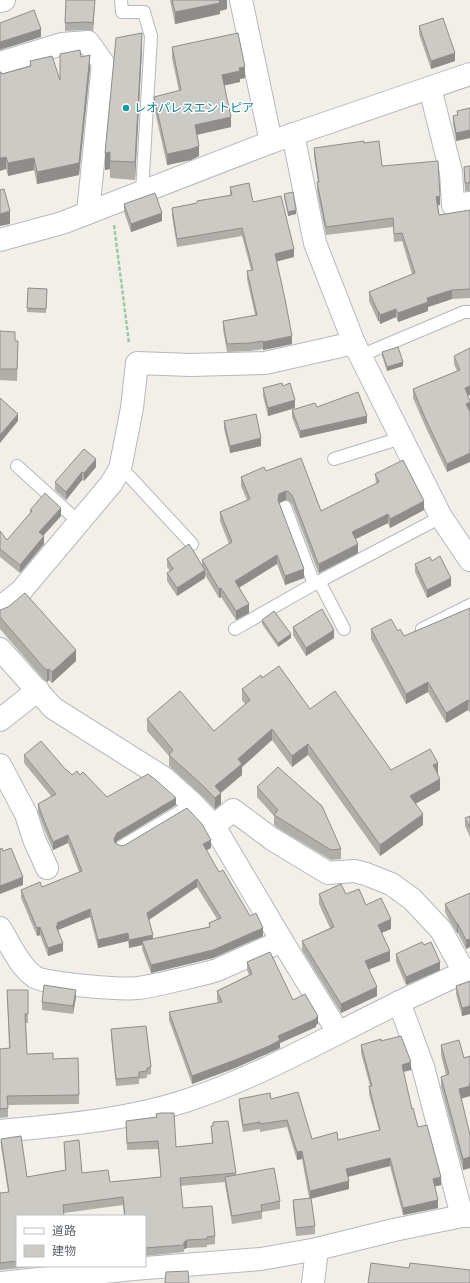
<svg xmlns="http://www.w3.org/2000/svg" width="470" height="1283" viewBox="0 0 470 1283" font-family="Montserrat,'Noto Sans JP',sans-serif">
<rect width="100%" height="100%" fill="#f1efe8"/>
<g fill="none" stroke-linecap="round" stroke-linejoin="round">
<defs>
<g id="service">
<polyline points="121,0 122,12 144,12 151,36 142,192"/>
<polyline points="360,356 464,312 470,312"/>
<polyline points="334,459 401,438"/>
<polyline points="17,466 79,522"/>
<polyline points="120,469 131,478 192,544"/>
<polyline points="285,507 314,584"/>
<polyline points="319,581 344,629"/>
<polyline points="235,629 314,584 441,517"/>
<polyline points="422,629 470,605"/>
<polyline points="121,847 193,804"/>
</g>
<g id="minor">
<polyline points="241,0 271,142"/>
<polyline points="0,1 4,0"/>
<polyline points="0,63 62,44 88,42 103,63 88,213"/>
<polyline points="430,88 451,172 453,205 470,203"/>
<polyline points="293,134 315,243 354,343 441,517 470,560"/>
<polyline points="0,240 62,223 271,142 470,74"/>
<polyline points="0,608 21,591 111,484 120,469 132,408 137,363 190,365 265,363 354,343"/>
<polyline points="0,649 53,708 164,778 193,804 214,826 282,941 338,1032"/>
<polyline points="0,720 38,690"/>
<polyline points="0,765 26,814 34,839 47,868"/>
<polyline points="214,826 233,810 272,839 328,873 354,871 366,874 391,884 412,899 441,930 464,972"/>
<path d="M0,928C10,944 19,966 35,977C44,984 125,990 138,988C161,985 184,978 207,973L217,970L282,941"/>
<polyline points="399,1002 423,1067 462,1216"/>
<path d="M0,1131C61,1125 122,1121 182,1102C266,1075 343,1028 423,991C439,984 454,976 470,970"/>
<polyline points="0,1283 133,1269 261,1259 317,1249 394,1230 462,1216 470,1216"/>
<polyline points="313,1283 317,1249"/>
</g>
</defs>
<use href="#service" stroke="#b5b8bc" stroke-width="14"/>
<use href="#minor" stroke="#b5b8bc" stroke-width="24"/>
<polyline stroke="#9cc7a9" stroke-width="2.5" stroke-dasharray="4 2" stroke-linecap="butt" points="114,225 129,343"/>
<use href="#service" stroke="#fff" stroke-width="12"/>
<use href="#minor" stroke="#fff" stroke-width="22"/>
</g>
<g fill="#afaea9" fill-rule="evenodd">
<polygon points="95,0 93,31 87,30 65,31 65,23"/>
<polygon points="170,0 227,0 227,9 220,11 220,14 175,24"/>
<polygon points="419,26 455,61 431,69 419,34"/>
<polygon points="172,47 245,78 240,79 240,82 224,85 231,127 197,135 199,156 191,160 167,165 154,107 154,97 179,91 172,58"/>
<polygon points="142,50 135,180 110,178 110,169 105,170"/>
<polygon points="81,57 90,68 79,175 37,184 34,170 8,176 6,169 2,74 30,66 30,61 60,80"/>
<polygon points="470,108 470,138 456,141 453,124 453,116 457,115 457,111"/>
<polygon points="364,143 382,166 440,205 438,205 439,215 470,210 470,298 452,299 428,307 428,311 398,322 396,317 380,324 379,321 378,321 369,301 369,292 412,274 402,241 394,242 393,227 326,235 317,191 317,182 318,182 314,157 314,148"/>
<polygon points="470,166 470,191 465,191 464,167"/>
<polygon points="230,187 253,202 294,257 277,261 292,344 263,350 263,349 250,351 227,352 223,329 223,321 255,315 247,279 247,271 251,270 242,236 177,247 172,216 172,208 197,203 197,201 230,195"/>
<polygon points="284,194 296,214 288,216 284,198"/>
<polygon points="124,204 162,221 131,232 124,212"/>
<polygon points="28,288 47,289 46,313 27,312"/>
<polygon points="0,331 15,341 18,353 17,381 0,380"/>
<polygon points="382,352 403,366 387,371 382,356"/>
<polygon points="454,356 470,395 468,395 470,411 447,472 426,428 413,398 413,389 457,371 454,364"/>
<polygon points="283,386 295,408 268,416 263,396 263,388"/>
<polygon points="317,407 367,423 300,438 292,417 292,410"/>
<polygon points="224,421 261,446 230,453 224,429"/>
<polygon points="96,467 84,481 82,480 66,500 55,490 55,482"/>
<polygon points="266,471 321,511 376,484 375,474 424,510 390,528 388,523 355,539 358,553 319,573 318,572 292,504 289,501 286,500 279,503 304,578 285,585 277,564 239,588 249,613 236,620 221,597 219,598 205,575 205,578 177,596 167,581 167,573 170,571 167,567 167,559 202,564 202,560 229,544 220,521 220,512 247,500 241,486 241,477"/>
<polygon points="30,510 61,516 43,536 44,544 20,573 0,557 0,531 7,540 30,513"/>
<polygon points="432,561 451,586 427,598 415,572 415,564"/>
<polygon points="470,608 470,713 468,710 446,723 428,692 406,704 371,639 371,629 398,631 404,636"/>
<polygon points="0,610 76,661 52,683 49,680 47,682 44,680 0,629"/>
<polygon points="262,620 291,638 278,647 262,624"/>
<polygon points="293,627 334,638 306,656 293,635"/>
<polygon points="262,678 310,709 391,770 438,774 440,790 415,804 423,825 380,856 308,755 292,767 272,740 242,767 242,775 221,793 221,804 215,809 201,795 169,766 169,756 147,731 147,719 214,731 245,704 242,700 242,689"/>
<path d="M24,755L66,770L72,775H80L107,797L176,805L117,841L115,844L121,846L211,848L206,850L219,872L263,936L213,958L151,973L142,949V945L129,948L128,941L98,948L90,917L58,930L63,951L48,956L40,935L37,936L21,898V890L42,887L79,872L68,843L53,850L45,831L38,812V804L51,796L24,763ZM197,887L217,919L209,923V927L153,939L149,920Z"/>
<polygon points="257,787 341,849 341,859 331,860 279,829 274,825 274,816 257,797"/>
<polygon points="470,816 470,837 465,826 465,818"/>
<polygon points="470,893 466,949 458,933 457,933 449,920 445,912 445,904"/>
<polygon points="319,894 346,894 366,905 391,929 382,933 390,961 369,969 377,996 341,1013 302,950 302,941 330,928 319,904"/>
<polygon points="396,954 440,970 406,985 396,962"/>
<polygon points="247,962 293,1000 318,1024 316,1025 316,1027 280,1043 280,1048 269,1053 235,1068 192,1084 169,1020 169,1012 218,1003 217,999 217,991 249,975 247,970"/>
<polygon points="470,981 470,1014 462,1016 456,994 456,986"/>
<polygon points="7,990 28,990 28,1023 26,1023 27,1054 53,1059 79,1095 79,1104 8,1105 8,1117 0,1118 0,1049 9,1048"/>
<polygon points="76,997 73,1014 42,1010 42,1002"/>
<polygon points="111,1029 151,1067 151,1074 147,1075 147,1078 139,1079 139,1084 116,1086 111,1036"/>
<polygon points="381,1041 411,1070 403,1072 412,1109 418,1127 441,1185 435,1186 438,1208 403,1215 390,1166 348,1177 349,1189 311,1198 315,1226 315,1234 296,1236 293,1208 293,1200 309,1198 302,1159 297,1160 287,1127 260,1132 260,1129 243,1132 239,1107 239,1099 271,1099 312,1139 338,1140 379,1130 369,1094 369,1086 370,1086 361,1053 361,1045"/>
<polygon points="441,1045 464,1058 470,1056 470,1096 461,1099 470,1135 470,1168 463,1170 441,1087 441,1077 446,1075 441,1055"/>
<polygon points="126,1121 176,1147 212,1143 211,1126 213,1126 213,1122 236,1173 236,1175 280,1201 280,1209 262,1212 262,1219 232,1224 225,1185 225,1182 180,1186 183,1208 215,1236 215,1244 207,1245 207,1247 187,1248 184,1249 184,1252 145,1256 145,1216 124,1216 123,1205 64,1213 17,1216 17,1266 42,1266 0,1270 0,1193 8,1192 1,1146 1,1139 27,1177 65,1170 64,1142 82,1173 110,1182 161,1177 158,1149 127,1150"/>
</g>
<g fill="#8f8d8a">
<polygon points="95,0 93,31 93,23"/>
<polygon points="219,0 227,0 227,9 220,11 220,14 175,24 175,12"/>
<polygon points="41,29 41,37 0,50 0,42"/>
<polygon points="142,33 142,50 135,180 135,162"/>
<polygon points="455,53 455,61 431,69 431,61"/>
<polygon points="90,55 90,68 79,175 37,184 37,172"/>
<polygon points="245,67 245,78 240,79 240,82 222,86 222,75 239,68"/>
<polygon points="231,117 231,127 195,135 195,125"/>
<polygon points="470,130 470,138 456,141 456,133"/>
<polygon points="199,146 199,156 191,160 167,165 167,154"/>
<polygon points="110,152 110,169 105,170 105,153"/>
<polygon points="6,157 6,169 0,171 0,158"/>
<polygon points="34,158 34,170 8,176 8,163"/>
<polygon points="440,196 440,205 436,206 436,197"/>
<polygon points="296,210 296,214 288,216 288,212"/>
<polygon points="10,211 10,224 0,226 0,214"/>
<polygon points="162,213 162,221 131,232 131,224"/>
<polygon points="294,249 294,257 275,262 275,254"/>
<polygon points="452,290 452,299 428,307 428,311 398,322 398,313 427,298"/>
<polygon points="396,309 396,317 380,324 380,315"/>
<rect x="378" y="312" width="1" height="9"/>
<polygon points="292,336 292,344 263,350 263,342"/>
<polygon points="403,362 403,366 387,371 387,367"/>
<polygon points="470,386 470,395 465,396 465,388"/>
<polygon points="295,400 295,408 268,416 268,408"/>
<polygon points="470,402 470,411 466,412 466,404"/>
<polygon points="18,414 18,421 0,443 0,435"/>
<polygon points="367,416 367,423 300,438 300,431"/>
<polygon points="261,438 261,446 230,453 230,446"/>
<polygon points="470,453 470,462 447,472 447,464"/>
<polygon points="96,459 96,467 84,481 84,473"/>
<polygon points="82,472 82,480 66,500 66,492"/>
<polygon points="286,491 286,500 279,503 278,500 279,494"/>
<polygon points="424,501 424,510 390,528 390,519"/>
<polygon points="61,508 61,516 39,540 39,532"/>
<polygon points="388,514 388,523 352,541 352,532"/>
<polygon points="44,536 44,544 20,573 20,565"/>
<polygon points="358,544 358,553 319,573 319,564"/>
<polygon points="277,555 277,564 235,590 235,581"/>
<polygon points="304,569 304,578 285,585 285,576"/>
<polygon points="205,570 205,578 177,596 177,588"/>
<polygon points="451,578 451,586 427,598 427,590"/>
<polygon points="221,588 221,597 219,598 219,589"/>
<polygon points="249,604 249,613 236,620 236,611"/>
<polygon points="334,630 334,638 306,656 306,648"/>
<polygon points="291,634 291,638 278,647 278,643"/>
<polygon points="76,650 76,661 52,683 52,672"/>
<polygon points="49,669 49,680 47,682 47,670"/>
<polygon points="428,682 428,692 406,704 406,694"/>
<polygon points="468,700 468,710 446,723 446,713"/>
<polygon points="272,729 272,740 242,767 242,775 215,797 215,786 238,759"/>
<polygon points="308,744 308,755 292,767 292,756"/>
<polygon points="438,763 438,774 433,765"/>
<polygon points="440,779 440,790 410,807 410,796"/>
<polygon points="221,793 221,804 215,809 215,798"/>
<polygon points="176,798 176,805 117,841 114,847 114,839 117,833"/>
<polygon points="423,814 423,825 380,856 380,845"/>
<polygon points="68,835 68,843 53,850 53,842"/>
<polygon points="211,840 211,848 203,852 203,844"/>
<polygon points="23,877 23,885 0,894 0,886"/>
<polygon points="197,879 197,887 147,921 147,913"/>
<polygon points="90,909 90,917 58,930 58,933 56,926 57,923"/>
<polygon points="391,919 391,929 378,934 378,925"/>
<rect x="457" y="924" width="1" height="9"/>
<polygon points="40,927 40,935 37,936 37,928"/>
<polygon points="263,928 263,936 213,958 151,973 151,965"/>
<polygon points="128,933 128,941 98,948 98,940"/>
<polygon points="153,935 153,943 142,941 142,945 129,948 129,940"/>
<polygon points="470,939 470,947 466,949 466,940"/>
<polygon points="63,943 63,951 48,956 48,948"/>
<polygon points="390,951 390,961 365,971 365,961"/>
<polygon points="440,962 440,970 406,985 406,977"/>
<polygon points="377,987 377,996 341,1013 341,1004"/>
<polygon points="76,990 76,997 73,1014 73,1006"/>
<polygon points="470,1006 470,1014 462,1016 462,1008"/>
<polygon points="318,1016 318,1024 316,1025 316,1027 280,1043 280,1048 235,1068 192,1084 192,1076"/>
<polygon points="411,1062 411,1070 402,1072 402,1065"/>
<polygon points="470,1083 470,1096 459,1099 459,1089"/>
<polygon points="302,1151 302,1159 297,1160 297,1152"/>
<polygon points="470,1157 470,1168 463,1170 463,1159"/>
<polygon points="390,1158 390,1166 346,1177 346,1169"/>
<polygon points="441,1177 441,1185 433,1187 433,1179"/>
<polygon points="349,1181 349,1189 310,1199 310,1191"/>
<polygon points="438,1200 438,1208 403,1215 403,1208"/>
<polygon points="187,1240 187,1248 184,1249 184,1242"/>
</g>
<g fill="#cccac5" stroke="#8f8d8a">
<polygon points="66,0 95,0 93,23 87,22 65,23"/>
<polygon points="172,0 219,0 220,3 175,12"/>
<polygon points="34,10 41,29 0,42 0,23"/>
<polygon points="443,18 455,53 431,61 419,26"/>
<polygon points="142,33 135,162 110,161 110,152 105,153 116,38"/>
<polygon points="238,33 245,67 239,68 240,71 222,75 231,117 195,125 199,146 191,149 167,154 154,97 181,90 172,47"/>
<polygon points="80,50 81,57 90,55 79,163 37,172 34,158 8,163 6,157 0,158 0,72 1,72 2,74 31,66 30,61 52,56 60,80 60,54"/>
<polygon points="470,108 470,130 456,133 453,116 458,115 457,111"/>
<polygon points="364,141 364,143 379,141 382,166 438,161 440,196 436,197 439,215 470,210 470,289 452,290 427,298 428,302 398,313 396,309 380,315 379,312 378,312 369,292 415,273 402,233 394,234 393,218 326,227 317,182 319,182 314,148"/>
<polygon points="470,166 470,183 465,183 464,167"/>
<polygon points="249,183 253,202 281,196 294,249 275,254 285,299 292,336 263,342 263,341 250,343 227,344 223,321 257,315 247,271 253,270 242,228 177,239 172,208 197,203 197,201 232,195 230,187"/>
<polygon points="4,189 10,211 0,214 0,190"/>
<polygon points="293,192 296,210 288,212 284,194"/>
<polygon points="155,193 162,213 131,224 124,204"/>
<polygon points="28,288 47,289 46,309 27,308"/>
<polygon points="0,331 15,332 15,341 18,341 17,369 0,369"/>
<polygon points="398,347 403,362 387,367 382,352"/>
<polygon points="470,348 470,386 465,388 470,401 470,402 466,404 470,412 470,453 447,464 426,420 413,389 460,370 454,356"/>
<polygon points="282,383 283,386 290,383 295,400 268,408 263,388"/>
<polygon points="358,392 367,416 300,431 292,410 315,403 317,407"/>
<polygon points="0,398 18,414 0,435"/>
<polygon points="256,414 261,438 230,446 224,421"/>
<polygon points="84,449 96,459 84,473 82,472 66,492 55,482"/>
<polygon points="301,458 321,511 379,482 375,474 403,460 424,501 390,519 388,514 352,532 358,544 319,564 318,563 292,495 289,492 286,491 279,494 278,500 304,569 285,576 277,555 235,581 249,604 236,611 221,588 219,589 202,560 232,542 220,512 250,499 241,477 264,467 266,471"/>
<polygon points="45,493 61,508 39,532 44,536 20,565 0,549 0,531 7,540 32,511 30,510"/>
<polygon points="189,544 205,570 177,588 167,573 173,569 167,559"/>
<polygon points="440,556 451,578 427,590 415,564 430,557 432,561"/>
<polygon points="25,593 76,650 52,672 49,669 47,670 44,668 0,617 0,610 8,607"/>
<polygon points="470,608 470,703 468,700 446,713 428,682 406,694 371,629 391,619 398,631 400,629 404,636"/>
<polygon points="322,609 334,630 306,648 293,627"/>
<polygon points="274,611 291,634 278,643 262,620"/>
<polygon points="279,666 310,709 335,691 391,770 430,749 438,763 433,765 440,779 410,796 423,814 380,845 308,744 292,756 272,729 238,759 242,764 215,786 221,793 215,798 201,784 169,755 173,750 147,719 180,691 214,731 250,700 242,689 261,675 262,678"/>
<polygon points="41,741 66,770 67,770 72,775 77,771 80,775 83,772 107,797 148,774 156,780 176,798 117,833 114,839 115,843 121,846 125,845 187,808 202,824 211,840 203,844 219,872 223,870 250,916 256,913 263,928 213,950 151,965 142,941 210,927 209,923 221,918 197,879 147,913 153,935 129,940 128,933 98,940 90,909 57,923 58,925 56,926 63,943 48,948 40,927 37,928 21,890 40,882 42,887 82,871 68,835 53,842 45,823 38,804 56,794 24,755"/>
<polygon points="278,767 322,806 341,849 331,850 279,818 274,815 278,810 257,787"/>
<polygon points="470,816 470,828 465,818"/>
<polygon points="2,848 3,851 11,848 23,877 0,886 0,849"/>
<polygon points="341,884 346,894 359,889 366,905 381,898 391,919 378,925 390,951 365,961 377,987 341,1004 302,941 334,927 319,894"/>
<polygon points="470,893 470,939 466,940 458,924 457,924 449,911 445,904"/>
<polygon points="422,942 424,945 431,942 440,962 406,977 396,954"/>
<polygon points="270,952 293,1000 305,994 318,1016 316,1018 316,1019 278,1036 280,1040 269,1046 235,1060 192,1076 169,1012 222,1002 217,991 252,974 247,962"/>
<polygon points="470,981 470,1006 462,1008 456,986"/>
<polygon points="44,985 76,990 73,1006 42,1002"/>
<polygon points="7,990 28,990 28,1014 25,1014 27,1054 53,1053 53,1059 78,1058 79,1095 7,1096 8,1108 0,1109 0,1049 10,1048"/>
<polygon points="146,1026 151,1067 147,1068 147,1071 139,1072 139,1077 116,1079 111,1029"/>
<polygon points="401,1036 411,1062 402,1065 412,1109 413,1108 418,1127 427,1125 441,1177 433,1179 438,1200 403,1208 390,1158 346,1169 349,1181 310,1191 302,1151 297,1152 287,1120 260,1124 260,1122 243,1125 239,1099 270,1093 271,1099 298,1092 312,1139 337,1132 338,1140 380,1130 369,1086 372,1086 361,1045 381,1039 381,1041"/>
<polygon points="459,1040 464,1058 470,1056 470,1083 469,1084 470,1086 459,1089 470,1135 470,1157 463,1159 441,1077 449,1074 441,1045"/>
<polygon points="161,1113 174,1113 176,1147 213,1143 211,1126 213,1126 213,1122 228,1121 236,1173 180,1178 183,1208 212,1206 215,1236 207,1237 207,1239 187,1240 184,1242 184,1245 145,1248 145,1216 125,1216 123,1197 63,1205 64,1216 17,1216 17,1261 0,1263 0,1193 9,1192 1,1139 21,1136 27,1177 66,1170 64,1142 79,1140 82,1173 108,1170 110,1182 161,1177 158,1141 127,1143 126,1121 157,1117 156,1114"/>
<polygon points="274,1168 280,1201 261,1205 262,1211 232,1216 225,1177"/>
<polygon points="311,1198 315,1226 296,1228 293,1200"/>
<polygon points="371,1263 409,1268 410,1263 470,1270 470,1283 368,1283"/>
<polygon points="188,1271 189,1283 165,1283 166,1272"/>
</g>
<circle fill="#0f9aa8" stroke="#fff" stroke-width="1.5" cx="126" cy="108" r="4"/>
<g text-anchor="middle" stroke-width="3" stroke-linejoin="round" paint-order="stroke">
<g font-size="12" fill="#0d838f" stroke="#fff" text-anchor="start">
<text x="134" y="112">レオパレスエントピア</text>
</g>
</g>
<rect x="16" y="1215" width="130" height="52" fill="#ffffff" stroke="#bfc1c3"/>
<rect x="24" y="1228" width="20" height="6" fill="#ffffff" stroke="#bfc1c3"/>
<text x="52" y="1235" font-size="12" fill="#5f6368">道路</text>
<rect x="24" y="1245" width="20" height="12" fill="#cccac5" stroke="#bfc1c3"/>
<text x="52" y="1255" font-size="12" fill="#5f6368">建物</text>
</svg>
